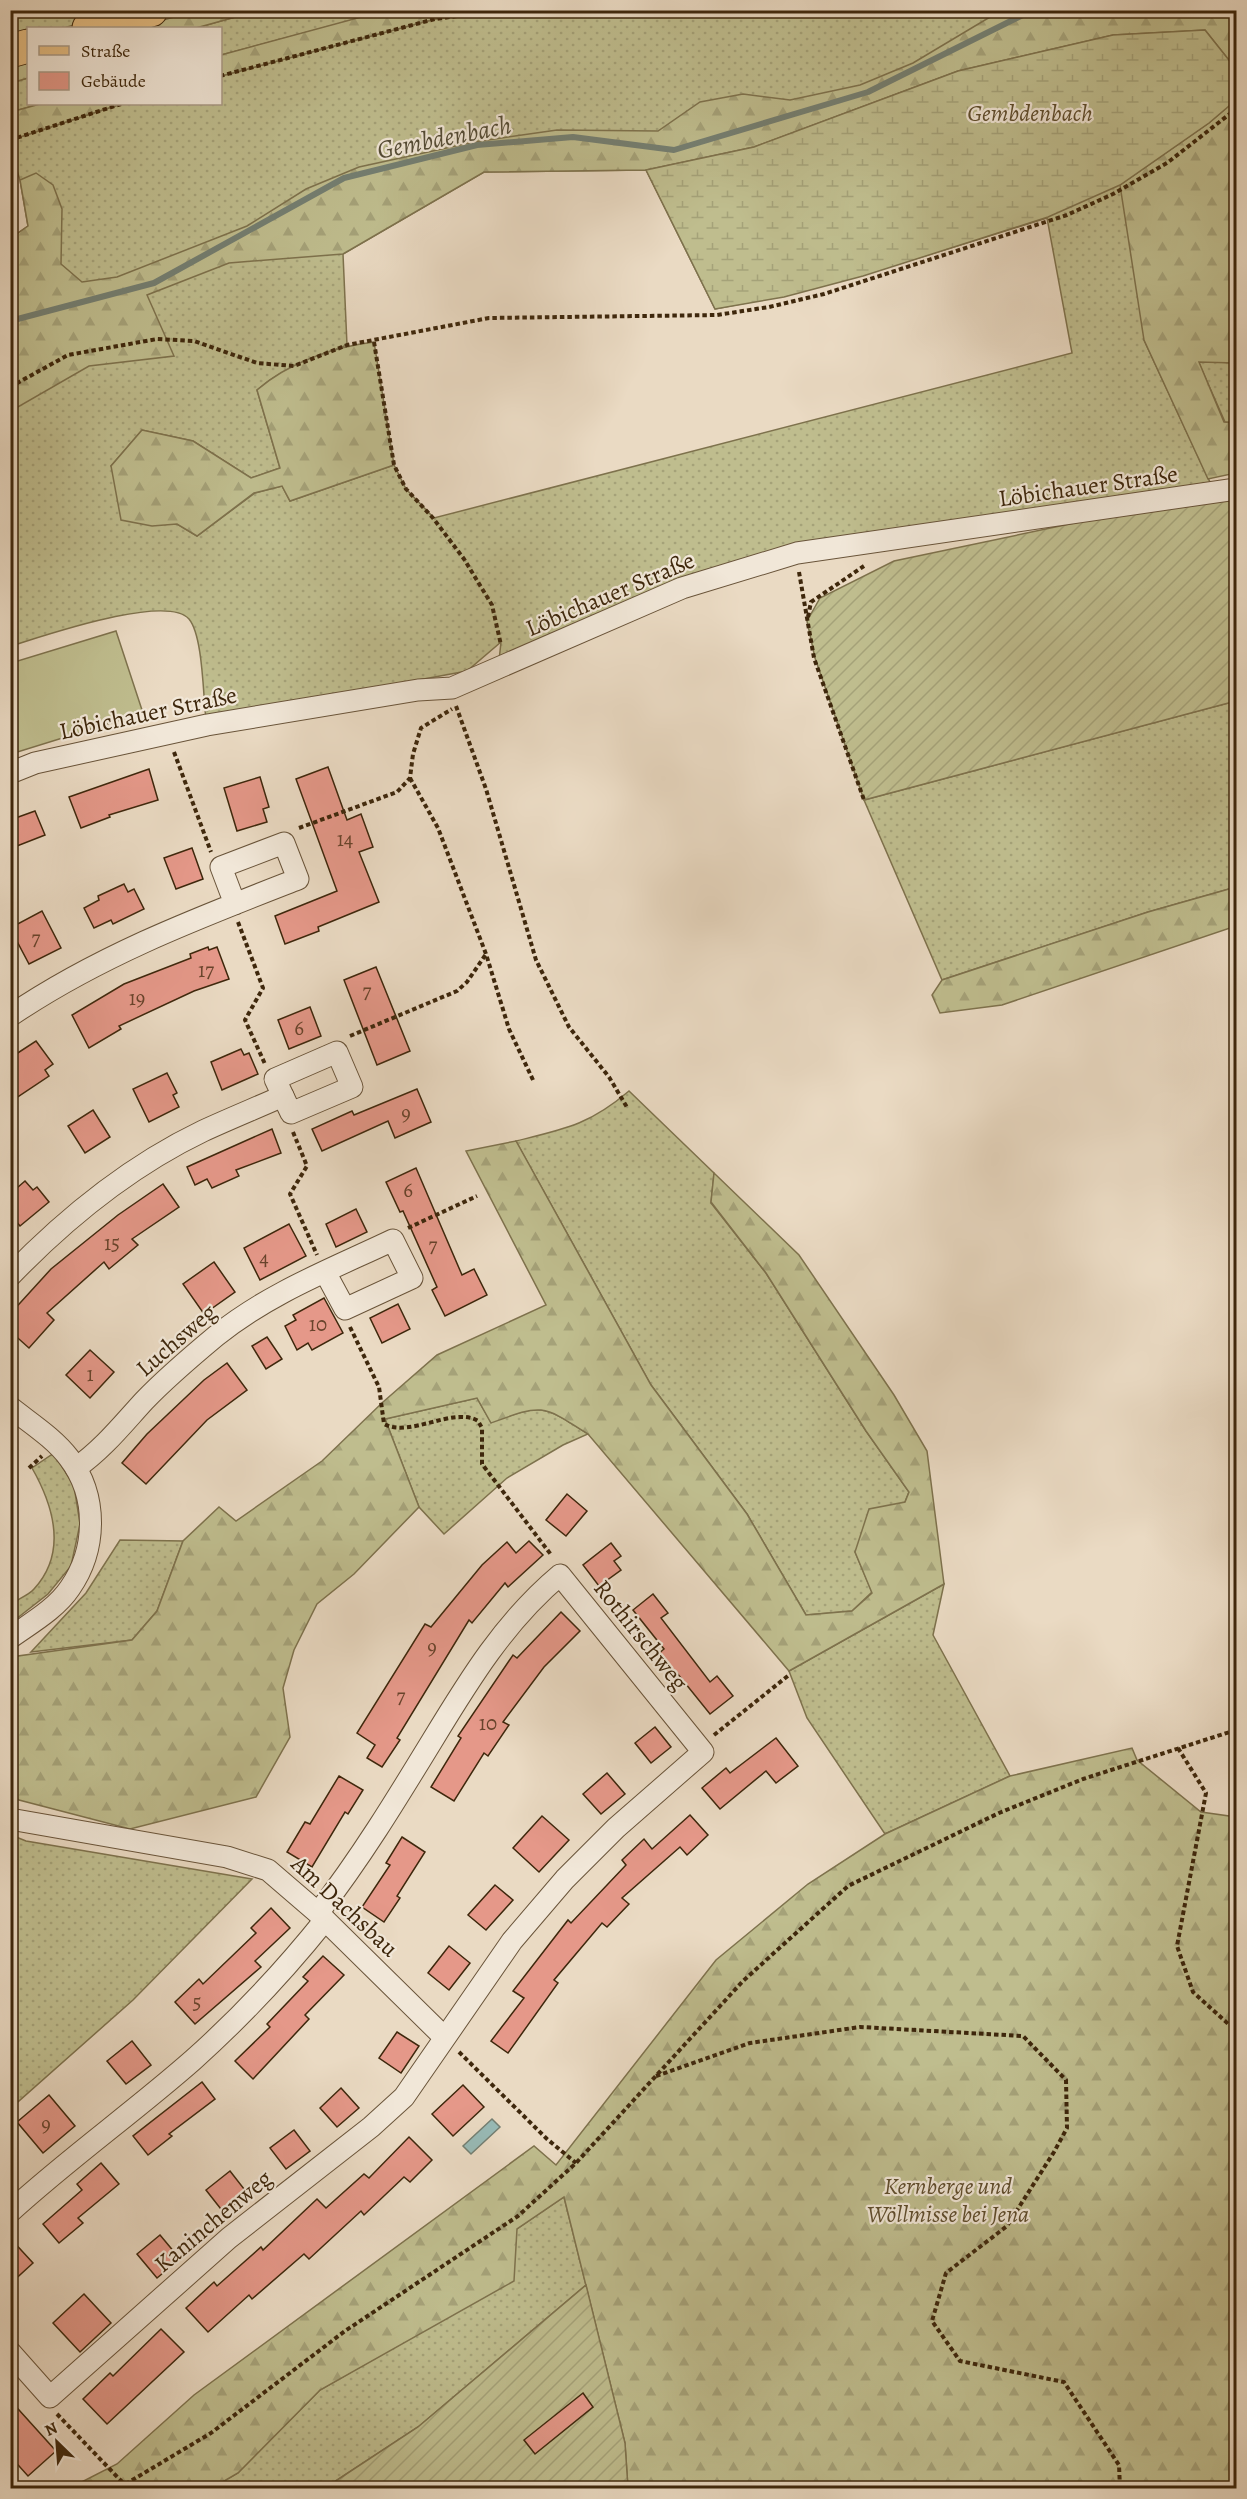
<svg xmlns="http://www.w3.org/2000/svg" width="1247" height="2499" viewBox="0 0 1247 2499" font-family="Alegreya,serif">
<defs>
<pattern id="grass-dots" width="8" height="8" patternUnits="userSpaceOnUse" patternTransform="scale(1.5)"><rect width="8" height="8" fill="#bfbd8e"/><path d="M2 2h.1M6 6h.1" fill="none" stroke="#a5a279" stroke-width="1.8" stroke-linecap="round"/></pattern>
<pattern id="forest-firs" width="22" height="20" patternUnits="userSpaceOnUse" patternTransform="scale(1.5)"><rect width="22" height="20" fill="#bfbd8e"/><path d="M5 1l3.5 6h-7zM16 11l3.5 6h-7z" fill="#a5a279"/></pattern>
<pattern id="wetland-marsh" width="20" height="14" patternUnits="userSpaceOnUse" patternTransform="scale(1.5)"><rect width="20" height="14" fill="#bfbd8e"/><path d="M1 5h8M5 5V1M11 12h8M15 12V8" fill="none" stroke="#a5a279"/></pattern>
<pattern id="garden-furrows" width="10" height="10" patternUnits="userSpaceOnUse" patternTransform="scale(1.5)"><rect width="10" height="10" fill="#bfbd8e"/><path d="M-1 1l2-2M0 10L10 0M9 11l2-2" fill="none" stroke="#a5a279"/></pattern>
</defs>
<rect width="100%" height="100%" fill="#eadac3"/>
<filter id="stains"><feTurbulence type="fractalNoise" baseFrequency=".00333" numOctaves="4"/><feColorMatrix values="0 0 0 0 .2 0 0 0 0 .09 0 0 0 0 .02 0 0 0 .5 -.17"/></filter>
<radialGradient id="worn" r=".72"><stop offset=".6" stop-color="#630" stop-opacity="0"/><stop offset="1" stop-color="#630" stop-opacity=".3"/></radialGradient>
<g fill="url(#grass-dots)" stroke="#7e724d" stroke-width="1.5" fill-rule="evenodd">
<polygon points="10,11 119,11 64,28 28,28 28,40 11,46"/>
<polygon points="257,11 387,11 221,55 220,28 196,28"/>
<path d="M503,11H1236V100L1209,123L1144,340L1215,493L797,553L498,670L501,642L467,671L206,719C203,695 203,636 189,619C166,593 41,637 11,646L10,564L15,563L10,537L11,238L28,226L20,180L11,152V140L121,104H220L221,76L435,19ZM646,170L715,309C829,289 937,252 1047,218L1072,353L434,518L406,489L394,465L290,501L282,486L255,493L197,536L177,524L111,466L142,430L193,441L251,478L280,468L257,390C283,367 316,357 347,345L343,254L484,172Z"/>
<polygon points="28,78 28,104 40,104 11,112 11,83"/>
<polygon points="1198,361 1236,363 1236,423 1225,422"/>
<polygon points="1236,701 1236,887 1148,912 942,980 864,800"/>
<path d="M629,1091L714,1173L711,1203L766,1273L866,1431L909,1492L905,1502L855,1552L872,1592L852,1611L806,1615L747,1514L651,1385L516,1141C565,1129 589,1125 629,1091Z"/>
<path d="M477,1398L491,1422C543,1404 541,1404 588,1434L563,1445L507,1478L444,1534L419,1507L385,1419Z"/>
<path d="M54,1453L74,1486L80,1524L71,1566L48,1594L11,1623V1604C18,1599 29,1595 34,1589C68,1552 53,1505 32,1468Z"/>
<polygon points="120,1540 183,1541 157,1611 132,1640 31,1652 86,1593"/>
<polygon points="944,1584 933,1635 1010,1776 885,1834 807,1718 789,1671"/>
<polygon points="11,1835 26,1841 252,1879 133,2000 11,2108"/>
<polygon points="564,2197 586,2285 418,2427 325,2488 212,2488 238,2473 320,2390 391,2349 517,2229"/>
</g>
<g fill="url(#forest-firs)" stroke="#7e724d" stroke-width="1.5">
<polygon points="387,10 503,11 435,19 221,76 221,55"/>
<polygon points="195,11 257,11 196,28 135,28"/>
<polygon points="1008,11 1236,11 1236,69 1205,30 1113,35 958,71 754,147 646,170 484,172 343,254 229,263 147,295 174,356 89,366 11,411 11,238 28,226 20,180 36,173 53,185 62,209 61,264 82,282 117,277 247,226 306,189 359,167 474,142 557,130 658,131 700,102 743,94 790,100 860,85 913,63 995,14"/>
<polygon points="28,60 28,78 11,83 11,66"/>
<polygon points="1236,100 1236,363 1199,362 1224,422 1236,423 1236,473 1208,479 1144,340 1120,185 1209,123"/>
<polygon points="40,104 121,104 11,140 11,112"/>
<path d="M374,342L394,465L290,501L282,486L254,493L197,536L177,524L152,526L121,520L111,466L142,430L193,441L251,478L280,468L257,390C288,363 333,347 374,342Z"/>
<polygon points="1236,887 1236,926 1002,1005 940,1013 932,995 942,980 1148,912"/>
<path d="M516,1141L651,1385L747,1514L806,1615L852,1611L872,1593L855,1552L869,1509L905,1502L909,1492L866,1431L766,1273L711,1202L714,1173L799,1255L894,1395L927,1451L944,1584L789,1671L588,1434C541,1404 543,1404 491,1423L477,1398L385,1419L419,1507L354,1574L317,1604L294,1650L283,1688L290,1737L256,1797L130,1829L19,1800L11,1794V1657L132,1640L157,1611L183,1541L219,1507L236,1521L322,1461L383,1402L437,1355L546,1305L466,1151Z"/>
<polygon points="1132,1748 1137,1760 1201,1812 1236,1817 1236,2488 628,2488 625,2443 564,2197 517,2229 514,2281 320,2390 238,2473 212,2488 70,2488 117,2464 194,2395 534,2146 556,2165 716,1960 808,1884 885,1834 1010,1776"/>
</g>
<polygon fill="url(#wetland-marsh)" stroke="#7e724d" stroke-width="1.5" points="1205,30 1236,69 1236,100 1209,123 1120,185 1048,217 863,276 784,297 715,309 646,170 754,147 958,71 1113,35"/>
<g fill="url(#garden-furrows)" stroke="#7e724d" stroke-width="1.5">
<polygon points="1236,489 1236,701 864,800 815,658 807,621 820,598 894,561"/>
<polygon points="586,2285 625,2443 628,2488 325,2488 418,2427"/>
</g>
<polygon fill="#bfbd8e" stroke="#7e724d" stroke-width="1.5" points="116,631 143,713 11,754 11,663"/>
<polygon fill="#98bab6" stroke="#747f72" stroke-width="1.5" points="492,2119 500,2127 471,2154 463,2146"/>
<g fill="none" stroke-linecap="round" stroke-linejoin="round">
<polyline stroke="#747f72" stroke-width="6" points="10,321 154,283 344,178 477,145 573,137 674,150 868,92 1033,10"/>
</g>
<g fill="#e59889" stroke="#3e270c" stroke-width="1.5">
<polygon points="328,767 347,820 361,814 373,847 359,852 379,902 318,927 319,931 285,944 275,916 337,891 296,779"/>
<polygon points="149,769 158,800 109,815 110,817 81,828 69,797"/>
<polygon points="260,777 269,807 263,809 267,822 237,831 224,788"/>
<polygon points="35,811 45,835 17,846 10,820"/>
<polygon points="192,848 203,879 176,889 164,858"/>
<polygon points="124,884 128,892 134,889 144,909 113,924 111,920 94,928 84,908 99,900 98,896"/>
<polygon points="42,911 61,948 29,964 10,928"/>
<polygon points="208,947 209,950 217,947 229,979 194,991 119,1026 121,1029 89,1048 72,1015 124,984 191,958 190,954"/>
<polygon points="376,967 410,1051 377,1065 344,980"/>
<polygon points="310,1007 321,1036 289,1049 278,1020"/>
<polygon points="36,1041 53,1064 45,1070 49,1076 10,1102 10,1058"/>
<polygon points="241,1049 244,1055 249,1053 258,1074 222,1090 211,1062"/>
<polygon points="167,1073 177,1093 173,1095 179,1107 149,1122 133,1089"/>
<polygon points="417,1089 431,1122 395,1138 388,1121 322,1151 312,1129 352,1111 354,1115"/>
<polygon points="93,1110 110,1137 85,1153 68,1126"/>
<polygon points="272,1129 281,1153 236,1170 239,1176 212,1188 207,1179 195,1185 187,1167"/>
<polygon points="416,1168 462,1275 474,1269 487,1295 445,1316 432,1290 437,1287 403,1211 400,1212 386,1182"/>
<polygon points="25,1181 33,1190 37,1187 49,1202 20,1226 10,1214 10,1194"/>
<polygon points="163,1184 179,1207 132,1239 138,1245 109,1269 104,1262 47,1313 54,1320 29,1348 10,1331 10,1314 51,1269 118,1215"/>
<polygon points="356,1209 367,1232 336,1247 326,1224"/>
<polygon points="289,1224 306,1256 260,1280 244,1248"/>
<polygon points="214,1262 235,1292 204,1314 183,1284"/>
<polygon points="324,1298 343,1333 312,1350 308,1343 297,1350 285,1326 296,1320 293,1315"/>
<polygon points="398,1304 410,1329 382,1343 370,1318"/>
<polygon points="267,1337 282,1359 266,1369 252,1346"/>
<polygon points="90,1350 114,1372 90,1398 66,1375"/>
<polygon points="227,1363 247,1390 207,1420 146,1484 122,1463 147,1434 204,1380"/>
<polygon points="567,1494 587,1511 566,1536 546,1520"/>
<polygon points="529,1541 543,1555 508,1587 505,1583 472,1623 469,1620 397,1738 400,1740 382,1767 367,1758 375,1745 357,1733 425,1624 431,1627 482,1565 507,1542 516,1553"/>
<polygon points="611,1543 621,1556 614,1561 621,1570 599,1586 583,1565"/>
<polygon points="653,1594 668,1613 661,1618 710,1682 717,1676 733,1696 710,1714 677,1673 673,1676 657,1655 664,1649 633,1610"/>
<polygon points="561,1612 580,1631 544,1667 503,1722 509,1725 488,1756 484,1753 454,1801 431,1787 461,1738 458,1736 513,1655 517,1658"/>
<polygon points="655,1727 671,1747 651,1763 635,1743"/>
<polygon points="776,1738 798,1766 776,1783 766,1771 720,1809 702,1788 726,1768 730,1773"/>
<polygon points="607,1773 625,1794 601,1814 583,1794"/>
<polygon points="339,1776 363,1790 348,1814 345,1812 312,1867 287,1852 305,1822 310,1824"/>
<polygon points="690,1815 708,1835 687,1855 680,1847 622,1898 629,1904 607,1927 602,1923 554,1980 558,1983 508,2053 491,2041 524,1998 513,1991 568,1920 571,1923 626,1865 622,1860 644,1839 652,1849"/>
<polygon points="542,1816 569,1840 539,1872 513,1848"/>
<polygon points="402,1837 425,1852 397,1896 400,1898 384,1922 362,1907 390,1865 386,1863"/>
<polygon points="495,1885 513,1900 486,1930 468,1915"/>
<polygon points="271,1908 290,1928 255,1961 261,1967 195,2024 175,2002 199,1979 203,1984 256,1933 251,1928"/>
<polygon points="449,1946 470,1963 449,1990 428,1973"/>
<polygon points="323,1956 344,1975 305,2015 309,2019 253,2079 235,2061 270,2027 267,2024 308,1981 303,1977"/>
<polygon points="397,2032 419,2046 401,2073 379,2058"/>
<polygon points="132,2041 151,2065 126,2084 107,2061"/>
<polygon points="202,2082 215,2099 169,2134 172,2136 148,2155 133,2136"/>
<polygon points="463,2085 484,2107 453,2136 432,2114"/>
<polygon points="341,2088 359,2108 337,2127 320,2108"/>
<polygon points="49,2095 75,2126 43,2153 17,2122"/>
<polygon points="294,2130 310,2151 286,2169 270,2148"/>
<polygon points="409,2137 432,2160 410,2182 404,2177 364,2215 361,2211 309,2259 304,2254 252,2299 249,2295 208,2332 186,2308 214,2282 217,2286 261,2247 263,2250 317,2199 326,2208 364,2174 369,2178"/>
<polygon points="101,2163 119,2184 78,2218 83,2223 59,2243 43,2224 82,2190 77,2184"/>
<polygon points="230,2171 248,2194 224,2213 206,2190"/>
<polygon points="160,2235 180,2259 157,2278 137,2254"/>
<polygon points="10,2238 33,2263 10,2284"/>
<polygon points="84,2294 111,2323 80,2352 53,2323"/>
<polygon points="161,2329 184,2352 107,2424 83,2399 110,2373 113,2376"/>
<polygon points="583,2393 593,2407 535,2454 524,2440"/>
<polygon points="10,2400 56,2451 28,2476 10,2456"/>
</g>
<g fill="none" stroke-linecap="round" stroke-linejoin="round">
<defs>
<g id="minor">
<polyline points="10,773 35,763 207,725 418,690 452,688 682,588 797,553 1236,489"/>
<path d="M10,1016C100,955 198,918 298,879L284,843L221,867L235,904"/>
<polygon points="337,1052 352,1087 291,1113 275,1079"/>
<path d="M10,1276C66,1218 130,1166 203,1131C229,1119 256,1108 283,1096"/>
<path d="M10,1407C30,1423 54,1438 69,1458C98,1496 97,1549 70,1588C56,1609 31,1623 10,1638"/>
<path d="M76,1468C103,1449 122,1425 144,1401C166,1378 192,1356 216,1336C269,1293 332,1269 393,1240L412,1278L345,1309L325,1272"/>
<polyline points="10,1819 227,1857 268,1870 318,1913 444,2037"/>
<path d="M10,2212C69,2158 134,2112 193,2060C241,2017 285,1970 325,1920"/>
<path d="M10,2352L50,2397L229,2238L371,2127L404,2097L512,1941L565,1879L616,1828L703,1752L560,1575C505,1621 469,1680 432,1741C396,1800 360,1859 318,1913"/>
</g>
<g id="primary">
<polyline points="89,28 151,10"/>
<polyline points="10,51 28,46"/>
</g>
</defs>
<use href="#minor" stroke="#69543a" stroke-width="23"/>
<use href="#primary" stroke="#3e270c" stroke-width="35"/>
<g stroke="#3e270c" stroke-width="4" stroke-dasharray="4.5 3" stroke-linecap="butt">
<polyline points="220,76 435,19 503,10"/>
<polyline points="10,140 121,104"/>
<polyline points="374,342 394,465 406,489 433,518 464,559 492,605 501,645"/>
<polyline points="10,387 68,355 157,339 194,341 257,363 294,366 347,345 489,318 717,315 769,307 824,294 1067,215 1113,194 1167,163 1236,109"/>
<polyline points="799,572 814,658 864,800"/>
<polyline points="808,617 811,602 864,566"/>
<polyline points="456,706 486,789 536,960 569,1027 609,1077 628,1109"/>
<polyline points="174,752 211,852"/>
<polyline points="410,778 438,828 486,954 509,1029 533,1080"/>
<polyline points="299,828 397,792 410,778 413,754 421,728 452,709"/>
<polyline points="238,922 263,988 245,1020 265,1064"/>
<polyline points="350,1036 457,991 467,982 486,954"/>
<polyline points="293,1132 307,1166 290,1194 317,1255"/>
<polyline points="408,1228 477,1196"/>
<path d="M350,1327L379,1387L384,1424C410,1438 454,1406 478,1421L482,1428V1464L552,1556"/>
<polyline points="29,1468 42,1456"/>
<polyline points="714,1735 789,1675"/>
<polyline points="1178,1748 1206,1793 1177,1946 1193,1992 1236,2031"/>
<polyline points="459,2052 547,2139 576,2163"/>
<polyline points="656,2076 750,2043 860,2027 1023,2036 1066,2080 1067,2128 1054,2152 1007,2226 946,2273 932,2321 960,2361 1064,2382 1119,2465 1120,2488"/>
<polyline points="57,2414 125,2485"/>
<polyline points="119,2488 211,2433 345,2331 518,2216 576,2163 743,1981 848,1886 999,1813 1083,1779 1236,1730"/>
</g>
<use href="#minor" stroke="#f1e7d8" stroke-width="21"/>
<use href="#primary" stroke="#e5bd82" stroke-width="33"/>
</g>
<g text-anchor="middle" stroke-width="4.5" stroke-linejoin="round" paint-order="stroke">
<g font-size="21" fill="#68432b">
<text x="345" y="846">14</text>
<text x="36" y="945">7</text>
<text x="206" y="977">17</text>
<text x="367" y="998">7</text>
<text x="137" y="1005">19</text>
<text x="299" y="1035">6</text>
<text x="406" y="1120">9</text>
<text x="408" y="1197">6</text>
<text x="112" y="1250">15</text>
<text x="433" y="1252">7</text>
<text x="264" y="1265">4</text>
<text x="318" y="1331">10</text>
<text x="90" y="1381">1</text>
<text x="432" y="1654">9</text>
<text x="401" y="1703">7</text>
<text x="488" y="1730">10</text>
<text x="197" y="2009">5</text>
<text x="46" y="2131">9</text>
</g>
<g font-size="24" font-style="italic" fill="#5e4c2c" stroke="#f1e7d8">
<text x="1030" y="121">Gembdenbach</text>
<text x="948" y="2194">Kernberge und<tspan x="948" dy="28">Wöllmisse bei Jena</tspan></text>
</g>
<g font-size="24" fill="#3e270c" stroke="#f1e7d8">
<text transform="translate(1088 486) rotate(-8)" y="8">Löbichauer Straße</text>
<text transform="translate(610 594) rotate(-23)" y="8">Löbichauer Straße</text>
<text transform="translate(148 713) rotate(-12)" y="8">Löbichauer Straße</text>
<text transform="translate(176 1340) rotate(-41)" y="8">Luchsweg</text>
<text transform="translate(641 1635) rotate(51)" y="8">Rothirschweg</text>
<text transform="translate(345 1906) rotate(43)" y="8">Am Dachsbau</text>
<text transform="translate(213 2221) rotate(-40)" y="8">Kaninchenweg</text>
</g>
<g font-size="26" font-style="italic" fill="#544c36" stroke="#f1e7d8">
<text transform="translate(444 137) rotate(-11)" y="9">Gembdenbach</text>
</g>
</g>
<rect width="1247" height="2499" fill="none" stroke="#eadac3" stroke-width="36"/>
<rect x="12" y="12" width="1223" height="2475" fill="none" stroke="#3e270c" stroke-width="3"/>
<rect x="18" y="18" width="1211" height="2463" fill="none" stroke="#3e270c" stroke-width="1.5"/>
<rect x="27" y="27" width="195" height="78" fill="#f1e7d8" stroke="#a99a86" stroke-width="1.5"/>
<rect x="39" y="46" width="30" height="9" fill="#e5bd82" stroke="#a99a86" stroke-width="1.5"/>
<text x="81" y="57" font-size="18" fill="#3e270c">Straße</text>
<rect x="39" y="72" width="30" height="18" fill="#e59889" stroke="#a99a86" stroke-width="1.5"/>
<text x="81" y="87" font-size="18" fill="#3e270c">Gebäude</text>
<g transform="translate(57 2442) rotate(335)" stroke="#f1e7d8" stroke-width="4.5" paint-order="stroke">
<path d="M0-4.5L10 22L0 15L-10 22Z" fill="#3e270c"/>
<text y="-9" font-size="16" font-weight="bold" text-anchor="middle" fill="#3e270c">N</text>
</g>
<rect width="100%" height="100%" filter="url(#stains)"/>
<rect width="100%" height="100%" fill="url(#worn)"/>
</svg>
